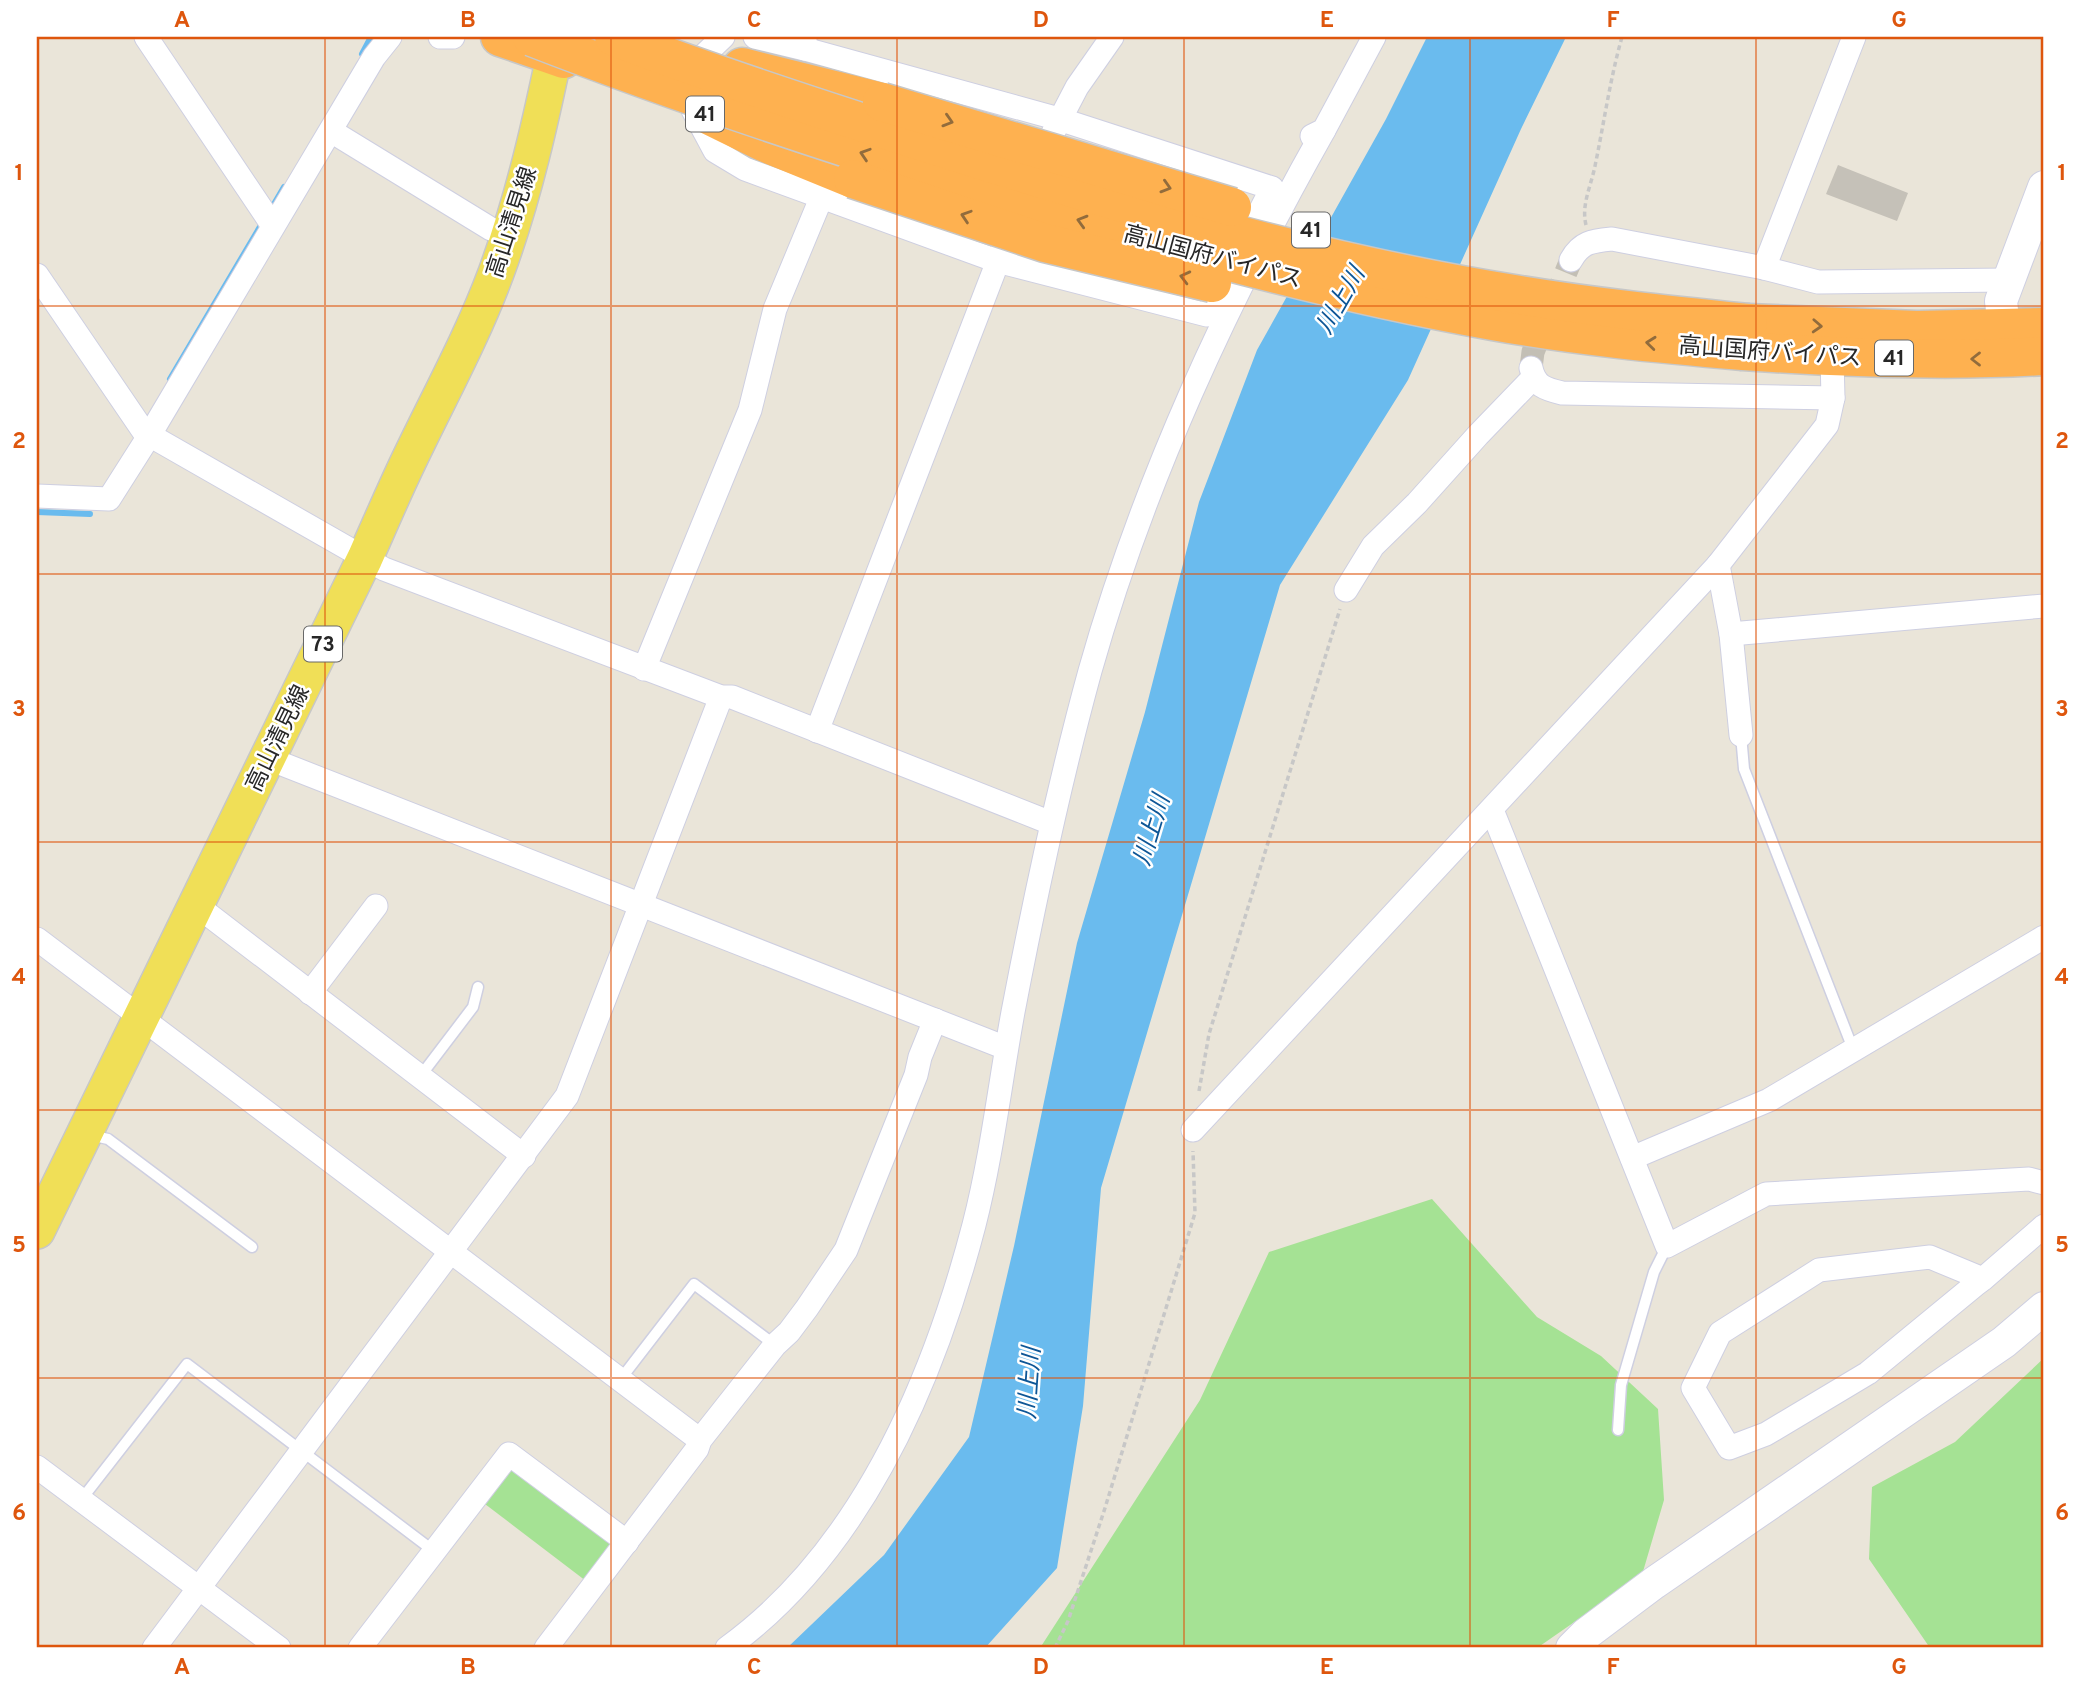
<svg xmlns="http://www.w3.org/2000/svg" width="2081" height="1685" viewBox="0 0 2081 1685" font-family="Overpass,'Noto Sans JP',sans-serif">
<rect width="100%" height="100%" fill="#eae5d9"/>
<g fill="#a5e294">
<polygon points="1432,1199 1537,1317 1601,1356 1658,1409 1664,1500 1642,1575 1537,1648 1040,1648 1200,1400 1269,1252"/>
<polygon points="2044,1358 2044,1648 1930,1648 1869,1559 1872,1487 1955,1442"/>
<polygon points="519,1467 609,1537 612,1547 586,1581 481,1501 505,1470"/>
</g>
<polygon fill="#6abbee" points="1427,37 1566,37 1521,129 1408,380 1280,585 1101,1188 1083,1406 1057,1568 985,1648 787,1648 884,1555 969,1437 1014,1246 1077,943 1145,712 1199,502 1257,350 1386,119"/>
<g fill="none" stroke-linecap="round" stroke-linejoin="round">
<g stroke="#6abbee" stroke-width="6">
<polyline points="362,54 371,37"/>
<polyline points="270,211 284,187"/>
<polyline points="170,379 264,220"/>
<polyline points="37,512 90,514"/>
</g>
</g>
<polygon fill="#c5c1b8" points="1838,165 1908,193 1897,221 1826,194"/>
<g fill="none" stroke-linecap="round" stroke-linejoin="round">
<polyline stroke="#c3bfb5" stroke-width="23" stroke-dasharray="23 11" stroke-linecap="butt" points="1531,368 1533,352 1571,260"/>
<defs>
<g id="lane">
<polyline points="1741,735 1744,769 1853,1049"/>
<polyline points="419,1078 473,1007 478,987"/>
<polyline points="90,1135 108,1139 252,1247"/>
<polyline points="620,1380 694,1284 775,1345"/>
<polyline points="1618,1430 1621,1385 1654,1272 1667,1246"/>
<polyline points="81,1500 187,1364 435,1552"/>
</g>
<g id="street">
<polyline points="146,37 273,226"/>
<polyline points="440,37 453,37"/>
<polyline points="755,37 805,49 805,37"/>
<polyline points="702,57 723,37"/>
<polyline points="693,110 715,151 745,169 997,261 1207,315 1272,188 1059,119 805,49"/>
<polyline points="331,131 491,229"/>
<polyline points="1053,133 1077,87 1112,37"/>
<polyline points="1312,136 1324,130 1374,37"/>
<path d="M1571,260C1581,242 1592,241 1612,239L1764,268L1818,282L2009,280"/>
<polyline points="1764,268 1854,37"/>
<polyline points="37,275 144,432 384,569 721,697 732,697 1051,823"/>
<path d="M1531,368C1535,386 1545,389 1562,393L1833,398"/>
<polyline points="37,496 109,499 149,436 374,57 390,37"/>
<polyline points="1718,565 1731,634 1741,735"/>
<polyline points="1346,590 1373,546 1417,503 1478,435 1533,378"/>
<polyline points="1731,634 2044,606"/>
<polyline points="644,669 750,410 775,309 822,196"/>
<polyline points="817,731 1003,248"/>
<polyline points="267,758 1006,1048"/>
<polyline points="1492,810 1667,1246 1766,1194 2029,1179 2044,1183"/>
<polyline points="196,905 524,1156"/>
<polyline points="37,939 700,1440"/>
<polyline points="310,993 376,906"/>
<polyline points="1193,1130 1718,565 1827,425 1833,398 1832,357"/>
<polyline points="1632,1158 1769,1100 2044,937"/>
<polyline points="1983,1279 1930,1257 1819,1270 1720,1333 1693,1388 1729,1448 1766,1434 1868,1373 1975,1285 1983,1279 2044,1226"/>
<polyline points="37,1467 279,1648"/>
<polyline points="154,1648 567,1096 721,697"/>
<polyline points="360,1648 509,1454 627,1542"/>
<polyline points="546,1648 697,1449 700,1440 775,1345 789,1332 807,1308 846,1250 916,1075 920,1057 935,1020"/>
<path d="M727,1648C862,1550 933,1382 974,1225C992,1155 1000,1083 1013,1012C1035,897 1059,784 1090,671C1144,480 1227,302 1324,130"/>
</g>
<g id="secondary">
<polyline points="2004,329 2001,301 2044,187"/>
<polyline points="1572,1648 1586,1634 1654,1583 2004,1342 2044,1308"/>
</g>
<path id="primary" d="M37,1231L365,558C377,531 389,503 402,475C433,408 470,343 496,273C524,197 542,116 558,37"/>
<g id="highway">
<polyline points="500,37 564,59"/>
<polyline points="742,67 882,102"/>
<polyline points="708,115 763,142 853,179"/>
<polyline points="1748,323 1917,330 2044,327"/>
<path d="M1743,351C1844,358 1944,362 2044,356"/>
</g>
</defs>
<use href="#lane" stroke="#cecfe1" stroke-width="13"/>
<use href="#street" stroke="#cecfe1" stroke-width="25"/>
<use href="#secondary" stroke="#cecfe1" stroke-width="34"/>
<use href="#primary" stroke="#c7c7c7" stroke-width="38"/>
<use href="#highway" stroke="#c7c7c7" stroke-width="41"/>
<g stroke="#c7c7c7" stroke-width="3.5" stroke-dasharray="5 3.5" stroke-linecap="butt">
<path d="M1586,225C1581,205 1591,186 1595,166C1604,123 1610,79 1622,37"/>
<polyline points="1199,1091 1209,1034 1340,609"/>
<polyline points="1055,1648 1068,1621 1105,1508 1195,1213 1193,1151"/>
</g>
<use href="#lane" stroke="#fff" stroke-width="10"/>
<use href="#street" stroke="#fff" stroke-width="23"/>
<use href="#secondary" stroke="#fff" stroke-width="32"/>
<use href="#primary" stroke="#f0df57" stroke-width="35"/>
<use href="#highway" stroke="#feb150" stroke-width="38"/>
<defs>
<g id="highway-bridge">
<path d="M532,37C666,89 801,134 938,177C1120,234 1305,287 1493,321C1576,336 1660,344 1743,351"/>
<path d="M614,37C733,82 855,121 977,159C1153,214 1332,265 1514,294C1592,307 1670,315 1748,323"/>
<polyline points="882,102 1232,207"/>
<polyline points="853,179 1045,243 1212,283"/>
</g>
</defs>
<use href="#highway-bridge" stroke="#c7c7c7" stroke-width="41" stroke-linecap="butt"/>
<use href="#highway-bridge" stroke="#feb150" stroke-width="38"/>
</g>
<defs><path id="oneway-chevron" d="M-2-3.5L2.5 0L-2 3.5" fill="none" stroke-width="1.6" stroke-linecap="round" stroke-linejoin="round" transform="scale(1.75)"/></defs>
<g stroke="#926c3c">
<use href="#oneway-chevron" transform="translate(948 121) rotate(17)"/>
<use href="#oneway-chevron" transform="translate(865 154) rotate(-162)"/>
<use href="#oneway-chevron" transform="translate(1166 187) rotate(17)"/>
<use href="#oneway-chevron" transform="translate(966 216) rotate(-162)"/>
<use href="#oneway-chevron" transform="translate(1082 221) rotate(-164)"/>
<use href="#oneway-chevron" transform="translate(1185 277) rotate(-166)"/>
<use href="#oneway-chevron" transform="translate(1817 326) rotate(3)"/>
<use href="#oneway-chevron" transform="translate(1651 343) rotate(-174)"/>
<use href="#oneway-chevron" transform="translate(1976 359) rotate(180)"/>
</g>
<path fill="none" stroke="#de560d" stroke-width="2" stroke-opacity="0.55" d="M325,37V1648M611,37V1648M897,37V1648M1184,37V1648M1470,37V1648M1756,37V1648M37,306H2044M37,574H2044M37,842H2044M37,1110H2044M37,1378H2044"/>
<g text-anchor="middle" stroke-width="5" stroke-linejoin="round" paint-order="stroke">
<g fill="#fff" stroke="#686868" stroke-width="2">
<rect x="686" y="96.5" width="38" height="35" rx="5"/>
<rect x="1292" y="212.5" width="38" height="35" rx="5"/>
<rect x="1875" y="340.5" width="38" height="35" rx="5"/>
<rect x="304" y="626.5" width="38" height="35" rx="5"/>
</g>
<g font-size="21" font-weight="bold" fill="#272727">
<text x="705" y="121">41</text>
<text x="1311" y="237">41</text>
<text x="1894" y="365">41</text>
<text x="323" y="651">73</text>
</g>
<g font-size="23" fill="#272727" stroke="#fff">
<text transform="translate(511 222) rotate(-72)" y="8">高山清見線</text>
<text transform="translate(1213 256) rotate(15)" y="8">高山国府バイパス</text>
<text transform="translate(1770 351) rotate(4)" y="8">高山国府バイパス</text>
<text transform="translate(277 738) rotate(-64)" y="8">高山清見線</text>
</g>
<g font-size="24" font-style="italic" fill="#0d5696" stroke="#fff">
<text transform="translate(1340 300) rotate(-60)" y="8">川上川</text>
<text transform="translate(1151 830) rotate(-73)" y="8">川上川</text>
<text transform="translate(1029 1383) rotate(-86)" y="8">川上川</text>
</g>
</g>
<rect width="2081" height="1685" fill="none" stroke="#ffffff" stroke-width="77"/>
<rect x="38" y="38" width="2004" height="1608" fill="none" stroke="#de560d" stroke-width="2.5"/>
<g font-size="23" text-anchor="middle" font-weight="bold" fill="#de560d">
<text x="182" y="27">A</text>
<text x="468" y="27">B</text>
<text x="754" y="27">C</text>
<text x="1041" y="27">D</text>
<text x="1327" y="27">E</text>
<text x="1613" y="27">F</text>
<text x="1899" y="27">G</text>
<text x="19" y="180">1</text>
<text x="2062" y="180">1</text>
<text x="19" y="448">2</text>
<text x="2062" y="448">2</text>
<text x="19" y="716">3</text>
<text x="2062" y="716">3</text>
<text x="19" y="984">4</text>
<text x="2062" y="984">4</text>
<text x="19" y="1252">5</text>
<text x="2062" y="1252">5</text>
<text x="19" y="1520">6</text>
<text x="2062" y="1520">6</text>
<text x="182" y="1674">A</text>
<text x="468" y="1674">B</text>
<text x="754" y="1674">C</text>
<text x="1041" y="1674">D</text>
<text x="1327" y="1674">E</text>
<text x="1613" y="1674">F</text>
<text x="1899" y="1674">G</text>
</g>
</svg>
